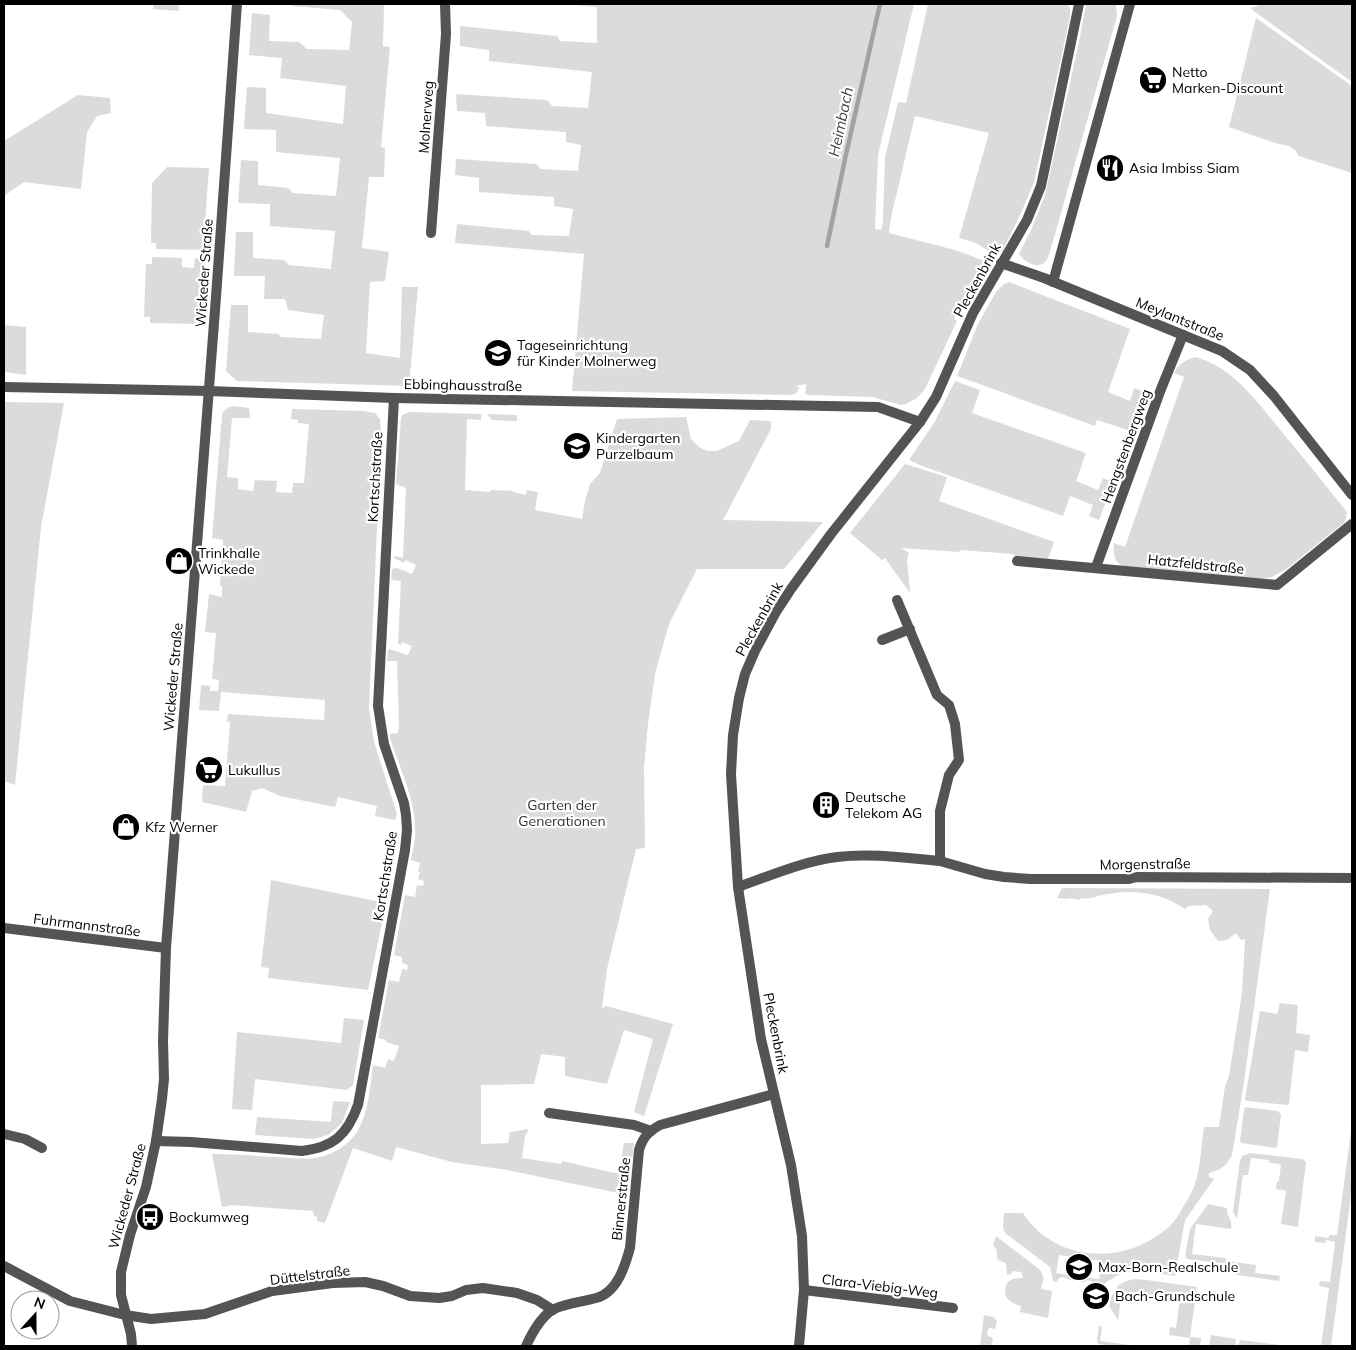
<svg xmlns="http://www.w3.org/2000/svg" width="1356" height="1350" viewBox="0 0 1356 1350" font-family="Mulish,sans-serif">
<rect width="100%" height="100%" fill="#fff"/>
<g fill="#dbdbdb">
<polygon points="154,4 179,4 179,11 153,9"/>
<polygon points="293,4 384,4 383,46 390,47 381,147 385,148 384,177 369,177 362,248 389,252 385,281 370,282 366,353 400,358 402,287 418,287 409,386 237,381 226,371 231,305 248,305 248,332 278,334 281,337 321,339 324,315 288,310 285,299 264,299 265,276 234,276 236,232 253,232 253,258 284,260 289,265 331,269 335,231 270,226 270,204 238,203 241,160 258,161 258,185 288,188 293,193 336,196 340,158 276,152 276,130 244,129 247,87 266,88 266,113 343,124 346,86 280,78 282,58 249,55 252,13 270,15 269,41 299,42 307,49 349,50 352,22 340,10 292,6"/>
<path d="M564,4H914L878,155L875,229L881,230L883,221L885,158L898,102L906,103L928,4H1067L1070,8V17L1034,182L1021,213L1004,248L998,257L976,243L959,238L989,133L915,116L890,222L889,233L955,250L985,261L963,310L958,308L954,319L957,321L925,389L917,398L906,404L901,405L872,397L810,395L805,394L806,384L795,386L799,387C798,392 797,394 791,395L572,391L584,254L455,243L457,224L529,231L531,235L569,236L573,209L554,206V197L479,192V178L455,175L456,159L536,164L541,169L578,171L581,145L566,142V132L486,126L485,113L457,111L456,94L547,100L552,106L588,108L592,72L489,61V50L460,46V26L557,36L560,41L597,43V7Z"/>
<path d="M1086,4H1116L1117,16L1049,255C1048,257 1047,260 1045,262C1036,270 1024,261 1019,254L1032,228L1045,195L1079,42Z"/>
<polygon points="1262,4 1352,4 1352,82 1251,9 1251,8"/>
<polygon points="1256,18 1352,86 1352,173 1299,156 1295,150 1289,146 1275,143 1229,127"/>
<polygon points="78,95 110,98 111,113 97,116 87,132 81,189 24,182 4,196 4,141"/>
<polygon points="167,167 209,168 203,250 156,249 156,243 151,243 152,183"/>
<polygon points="152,257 182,258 182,267 194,268 195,258 203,259 199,324 150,323 150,317 144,317 146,264 152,264"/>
<polygon points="1009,282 1130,329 1108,392 1130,401 1134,388 1145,392 1131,431 1097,420 1095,426 957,376 978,324 996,292 1004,284"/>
<polygon points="4,325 26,327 26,375 4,372"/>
<path d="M1195,357C1235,367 1260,406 1286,437C1307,462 1327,487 1347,512L1345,522L1285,570L1272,577L1261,579L1127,567C1114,564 1113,556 1114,543L1125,547L1184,377L1174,373C1179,364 1185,360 1195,357Z"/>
<polygon points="955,381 980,390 972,413 1086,453 1076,481 1098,490 1103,478 1113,482 1099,520 1089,516 1093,505 1070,496 1063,516 922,466 909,460 934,423"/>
<polygon points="4,402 64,403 41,527 15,785 4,781"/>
<path d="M234,406L249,408L250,418H232L227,477L238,478V489L253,491L255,480L277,481L276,492L292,493L293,483H304L309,424L298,423V420L291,419L292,409L364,411L375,413L380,419L382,447L377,528L369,708L374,742L397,814L395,820L375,816L377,806L338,797L335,807L280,796L262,788L252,791L246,812L202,802L203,785L225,786L230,722H227L228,714L324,720L325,700L221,692L219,711L199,710L201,685L210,686V691H218L219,680L212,679L216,633L205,632L209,594L222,597V586H220L223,540L212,538L222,415C224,409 228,407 234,406Z"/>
<path d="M410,412L481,414V420L467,419L465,490L490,492L491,490L513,491V492L526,495L527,490L538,492L535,510L582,519L585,501L590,484L600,473L617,419L686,417L691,439L699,447L707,451H717L739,441L750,420L771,421V429L723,520L823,522L784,569H697L669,624L655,674L648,724L644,768L645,848L636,849L607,969L602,1008L606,1006L673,1024L644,1116L634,1112L653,1039L624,1030L607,1084L565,1076V1057L541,1054L534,1084L481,1085V1144L508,1143L510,1132L529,1129L525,1136L522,1158L561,1164L562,1161L619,1174L624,1143H634L628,1195L507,1170L452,1162L396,1147L392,1161L353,1148L325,1223L317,1221V1217L314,1216L313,1211L232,1205L222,1207L212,1154C234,1154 256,1156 278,1157C291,1158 306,1160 320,1157C334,1154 349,1144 357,1132C369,1112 370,1087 373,1065L385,1068L388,1059L394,1061L399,1046L386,1042V1040L378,1038L389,980L399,982L402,969L407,970L408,965L402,963V957L394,955L405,895L415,897L417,885L423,886L424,881L418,879L420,872L418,871L420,863L411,860C413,849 416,838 415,828C415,798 399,767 390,738V734L394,733L397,734L399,727L397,661H387L388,650L389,649L408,655L412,646L402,642L401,645L398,644L401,581L391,580L392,569L397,568L412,574L416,565L405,560L404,563L394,558V556L403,558L406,488L396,484L401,418L402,415Z"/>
<polygon points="487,414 517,415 517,421 492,420"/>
<polygon points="905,464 947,477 939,501 1054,542 1048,559 1016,557 1013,554 960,550 959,552 901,548 909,553 907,560 910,593 885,558 882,560 850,533"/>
<polygon points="271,880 386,903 368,990 268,978 269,968 261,967"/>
<path d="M1062,888L1270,889L1244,1082L1232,1155C1227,1166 1220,1170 1209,1173V1177L1214,1179L1185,1220L1175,1276L1136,1270L1118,1275L1102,1285H1099L1088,1280L1081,1283L1082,1277L1099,1279L1102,1261L1059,1255L1056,1273L1074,1276V1281L1062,1277L1058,1279L1057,1282L1053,1281L1050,1267L1005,1233L1003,1227L1004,1213H1023C1051,1257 1112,1266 1155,1237C1162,1233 1170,1227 1175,1220C1178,1217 1181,1211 1183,1207C1187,1201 1191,1194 1194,1187C1201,1168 1201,1146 1204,1127H1219L1225,1086L1229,1076L1242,993L1245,939L1241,940L1236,933L1227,940L1218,941L1210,930L1208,919L1213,911L1206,905L1189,906L1185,909C1162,893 1135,889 1108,894C1099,895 1090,900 1081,898L1080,900L1069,898L1068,899L1057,898Z"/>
<polygon points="1280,1003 1298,1005 1296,1033 1310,1035 1308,1052 1295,1050 1289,1103 1288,1105 1247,1101 1245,1099 1260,1011 1277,1014"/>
<polygon points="344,1018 364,1020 353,1085 347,1090 255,1079 252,1110 232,1109 237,1032 341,1043"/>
<polygon points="333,1101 350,1102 342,1123 328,1135 314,1139 255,1135 257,1117 331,1122"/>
<polygon points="1245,1107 1278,1111 1281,1115 1277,1147 1276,1148 1241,1143 1240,1141 1244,1110"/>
<polygon points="1352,1124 1352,1188 1331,1346 1321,1346 1329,1288 1319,1286 1320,1281 1330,1282 1335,1242 1326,1240 1325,1243 1315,1242 1315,1236 1329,1238 1329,1235 1337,1235"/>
<polygon points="1250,1153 1302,1159 1306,1162 1298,1227 1281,1224 1286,1191 1276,1189 1277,1182 1279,1181 1281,1164 1269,1163 1269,1160 1251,1158 1248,1175 1243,1175 1237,1219 1233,1211 1240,1161 1242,1156"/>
<path d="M1208,1204L1227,1208C1226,1216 1233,1218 1231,1229L1196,1224L1192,1254L1226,1258V1261L1256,1265L1255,1273L1280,1276L1279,1281L1225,1273L1226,1264L1187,1259L1185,1256L1190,1229Z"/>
<path d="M996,1236L1039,1269C1046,1279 1043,1279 1041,1289L1052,1291L1048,1318L1020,1312L1021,1306C1011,1303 1002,1298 1006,1286C1006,1284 1008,1281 1011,1280C1014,1278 1020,1278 1023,1278L1021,1272L1013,1271L1011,1274L1007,1275L1006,1263L1000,1261L997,1258C997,1253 997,1248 993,1245Z"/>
<path d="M1134,1279L1147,1280L1197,1287L1190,1337L1201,1338L1200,1346H1189L1190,1338L1169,1335L1170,1327L1176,1328L1180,1299L1122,1291L1118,1320L1109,1306L1112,1295C1114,1293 1115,1291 1116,1289C1120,1282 1127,1281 1134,1279Z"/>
<polygon points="984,1315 993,1317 997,1321 995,1329 989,1328 987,1332 988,1336 993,1338 991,1346 980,1346"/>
<polygon points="1099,1326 1102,1326 1100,1341 1137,1346 1114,1346 1098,1344 1097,1340"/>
<polygon points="1211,1335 1236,1339 1235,1346 1209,1346"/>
<polygon points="1240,1340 1287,1346 1238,1346"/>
</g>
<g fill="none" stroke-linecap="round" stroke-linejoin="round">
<polyline stroke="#a2a2a2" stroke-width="4.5" points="827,246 832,222 845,159 880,4"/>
<g stroke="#545454" stroke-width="10">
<polyline points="431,233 446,34 445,4"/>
<polyline points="1001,263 1044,278 1222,351 1250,370 1274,396 1352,495"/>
<polyline points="1053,282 1130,4"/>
<polyline points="4,387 209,391 394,398 878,407 920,422"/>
<polyline points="1017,561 1277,585 1352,524"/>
<polyline points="1096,567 1161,389 1183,335"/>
<polyline points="882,640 910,629"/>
<polyline points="940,861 985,874 1004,877 1031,879 1129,879 1137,877 1352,878"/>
<path d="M738,887C769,876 804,861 837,857C871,853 906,858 940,861V811L949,775L959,760L955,724L949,705L937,695L897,600"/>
<polyline points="4,928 166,948"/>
<polyline points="549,1113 634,1125 651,1131"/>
<polyline points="4,1134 25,1139 42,1148"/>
<path d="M156,1141L191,1142L302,1151C334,1147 347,1135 358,1105L405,850L407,830L406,815L404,803L384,744L378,706L394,398"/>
<polyline points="4,1266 70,1301 125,1315 151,1319 205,1314 272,1291 333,1283 365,1282 383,1286 410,1296 439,1298 452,1296 466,1290 483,1288 517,1293 537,1300 553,1310"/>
<polyline points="804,1290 953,1308"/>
<polyline points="132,1346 131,1334 121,1295 121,1272 130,1235 146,1187 156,1141 162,1099 164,1079 163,1041 166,948 216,297 237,4"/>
<path d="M526,1346C532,1333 541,1316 554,1309C568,1303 582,1302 596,1298C617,1293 625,1266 630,1248L639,1150C643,1137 648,1132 660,1125L774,1094"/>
<polyline points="799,1346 804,1290 802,1236 791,1165 761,1039 738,887 731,774 733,735 739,698 745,674 755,651 776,612 791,589 831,534 920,422 936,397 973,313 1027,220 1041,186 1079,4"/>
</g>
</g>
<defs>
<symbol id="supermarket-disc" viewBox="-11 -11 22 22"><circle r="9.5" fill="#000" stroke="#fff"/><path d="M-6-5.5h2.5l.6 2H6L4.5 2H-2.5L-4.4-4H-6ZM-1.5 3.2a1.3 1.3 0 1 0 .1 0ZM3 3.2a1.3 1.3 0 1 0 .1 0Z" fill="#fff"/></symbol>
<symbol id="restaurant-disc" viewBox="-11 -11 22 22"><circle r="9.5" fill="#000" stroke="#fff"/><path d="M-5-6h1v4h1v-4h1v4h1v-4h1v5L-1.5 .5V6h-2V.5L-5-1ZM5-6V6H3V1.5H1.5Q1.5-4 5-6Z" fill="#fff"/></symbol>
<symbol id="school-disc" viewBox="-11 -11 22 22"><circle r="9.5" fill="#000" stroke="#fff"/><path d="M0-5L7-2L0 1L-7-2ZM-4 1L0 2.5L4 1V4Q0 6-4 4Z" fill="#fff"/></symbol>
<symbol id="shop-disc" viewBox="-11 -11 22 22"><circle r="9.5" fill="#000" stroke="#fff"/><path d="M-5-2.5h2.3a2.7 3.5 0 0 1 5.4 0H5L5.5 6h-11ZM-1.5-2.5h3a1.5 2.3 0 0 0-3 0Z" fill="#fff"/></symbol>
<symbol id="building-disc" viewBox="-11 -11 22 22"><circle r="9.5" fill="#000" stroke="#fff"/><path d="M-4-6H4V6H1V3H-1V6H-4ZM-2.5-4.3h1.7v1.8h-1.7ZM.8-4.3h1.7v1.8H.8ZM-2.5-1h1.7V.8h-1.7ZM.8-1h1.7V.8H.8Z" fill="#fff"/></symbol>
<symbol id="bus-disc" viewBox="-11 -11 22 22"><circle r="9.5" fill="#000" stroke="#fff"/><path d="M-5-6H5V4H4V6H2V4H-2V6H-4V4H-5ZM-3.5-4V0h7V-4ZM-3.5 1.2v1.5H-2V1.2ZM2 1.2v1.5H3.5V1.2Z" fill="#fff"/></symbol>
</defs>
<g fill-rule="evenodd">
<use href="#supermarket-disc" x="1137" y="64" width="32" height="32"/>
<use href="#restaurant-disc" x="1094" y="152" width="32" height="32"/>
<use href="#school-disc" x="482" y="337" width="32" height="32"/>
<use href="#school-disc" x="561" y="430" width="32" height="32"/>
<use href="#shop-disc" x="163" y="545" width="32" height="32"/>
<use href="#supermarket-disc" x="193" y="754" width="32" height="32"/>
<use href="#building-disc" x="810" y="789" width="32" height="32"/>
<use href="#shop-disc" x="110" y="811" width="32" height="32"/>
<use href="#bus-disc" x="134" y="1201" width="32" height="32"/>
<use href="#school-disc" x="1063" y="1251" width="32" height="32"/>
<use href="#school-disc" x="1080" y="1280" width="32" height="32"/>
</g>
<g text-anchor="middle" stroke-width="4.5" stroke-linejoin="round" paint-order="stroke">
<g font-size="14" fill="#000" stroke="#fff" text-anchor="start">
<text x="1172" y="77">Netto<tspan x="1172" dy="16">Marken-Discount</tspan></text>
<text x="1129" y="173">Asia Imbiss Siam</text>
<text x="517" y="350">Tageseinrichtung<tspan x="517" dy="16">für Kinder Molnerweg</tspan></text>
<text x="596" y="443">Kindergarten<tspan x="596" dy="16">Purzelbaum</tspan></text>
<text x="198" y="558">Trinkhalle<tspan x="198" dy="16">Wickede</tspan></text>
<text x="228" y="775">Lukullus</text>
<text x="845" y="802">Deutsche<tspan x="845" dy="16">Telekom AG</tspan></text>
<text x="145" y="832">Kfz Werner</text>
<text x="169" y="1222">Bockumweg</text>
<text x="1098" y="1272">Max-Born-Realschule</text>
<text x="1115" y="1301">Bach-Grundschule</text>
</g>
<g font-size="14" fill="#000" stroke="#fff">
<text transform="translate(426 117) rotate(-86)" y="5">Molnerweg</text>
<text transform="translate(204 273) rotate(-86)" y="5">Wickeder Straße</text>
<text transform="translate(977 280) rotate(-61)" y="5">Pleckenbrink</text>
<text transform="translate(1180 319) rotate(22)" y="5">Meylantstraße</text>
<text transform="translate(463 385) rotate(1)" y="5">Ebbinghausstraße</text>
<text transform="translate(1126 446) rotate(-70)" y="5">Hengstenbergweg</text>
<text transform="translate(375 477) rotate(-87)" y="5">Kortschstraße</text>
<text transform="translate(1196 564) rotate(6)" y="5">Hatzfeldstraße</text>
<text transform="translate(759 619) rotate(-61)" y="5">Pleckenbrink</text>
<text transform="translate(173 677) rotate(-85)" y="5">Wickeder Straße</text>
<text transform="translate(1145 864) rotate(-1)" y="5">Morgenstraße</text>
<text transform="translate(385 876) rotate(-81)" y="5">Kortschstraße</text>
<text transform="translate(87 925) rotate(7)" y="5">Fuhrmannstraße</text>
<text transform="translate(776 1033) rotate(79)" y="5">Pleckenbrink</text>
<text transform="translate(127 1196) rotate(-75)" y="5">Wickeder Straße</text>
<text transform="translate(621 1199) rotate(-84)" y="5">Binnerstraße</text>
<text transform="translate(310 1275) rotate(-7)" y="5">Düttelstraße</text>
<text transform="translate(880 1286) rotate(7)" y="5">Clara-Viebig-Weg</text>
</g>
<g font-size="14" fill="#323232" stroke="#fff">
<text x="562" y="810">Garten der<tspan x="562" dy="16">Generationen</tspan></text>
</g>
<g font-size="15" font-style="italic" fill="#434343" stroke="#fff">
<text transform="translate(841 122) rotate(-78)" y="5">Heimbach</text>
</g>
</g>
<rect width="1356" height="1350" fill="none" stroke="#000000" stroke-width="10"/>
<g transform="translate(35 1315) rotate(21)"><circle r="24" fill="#ffffff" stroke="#999999"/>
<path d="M0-4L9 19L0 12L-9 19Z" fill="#000000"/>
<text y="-8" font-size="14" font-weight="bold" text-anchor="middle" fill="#000000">N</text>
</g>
</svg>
